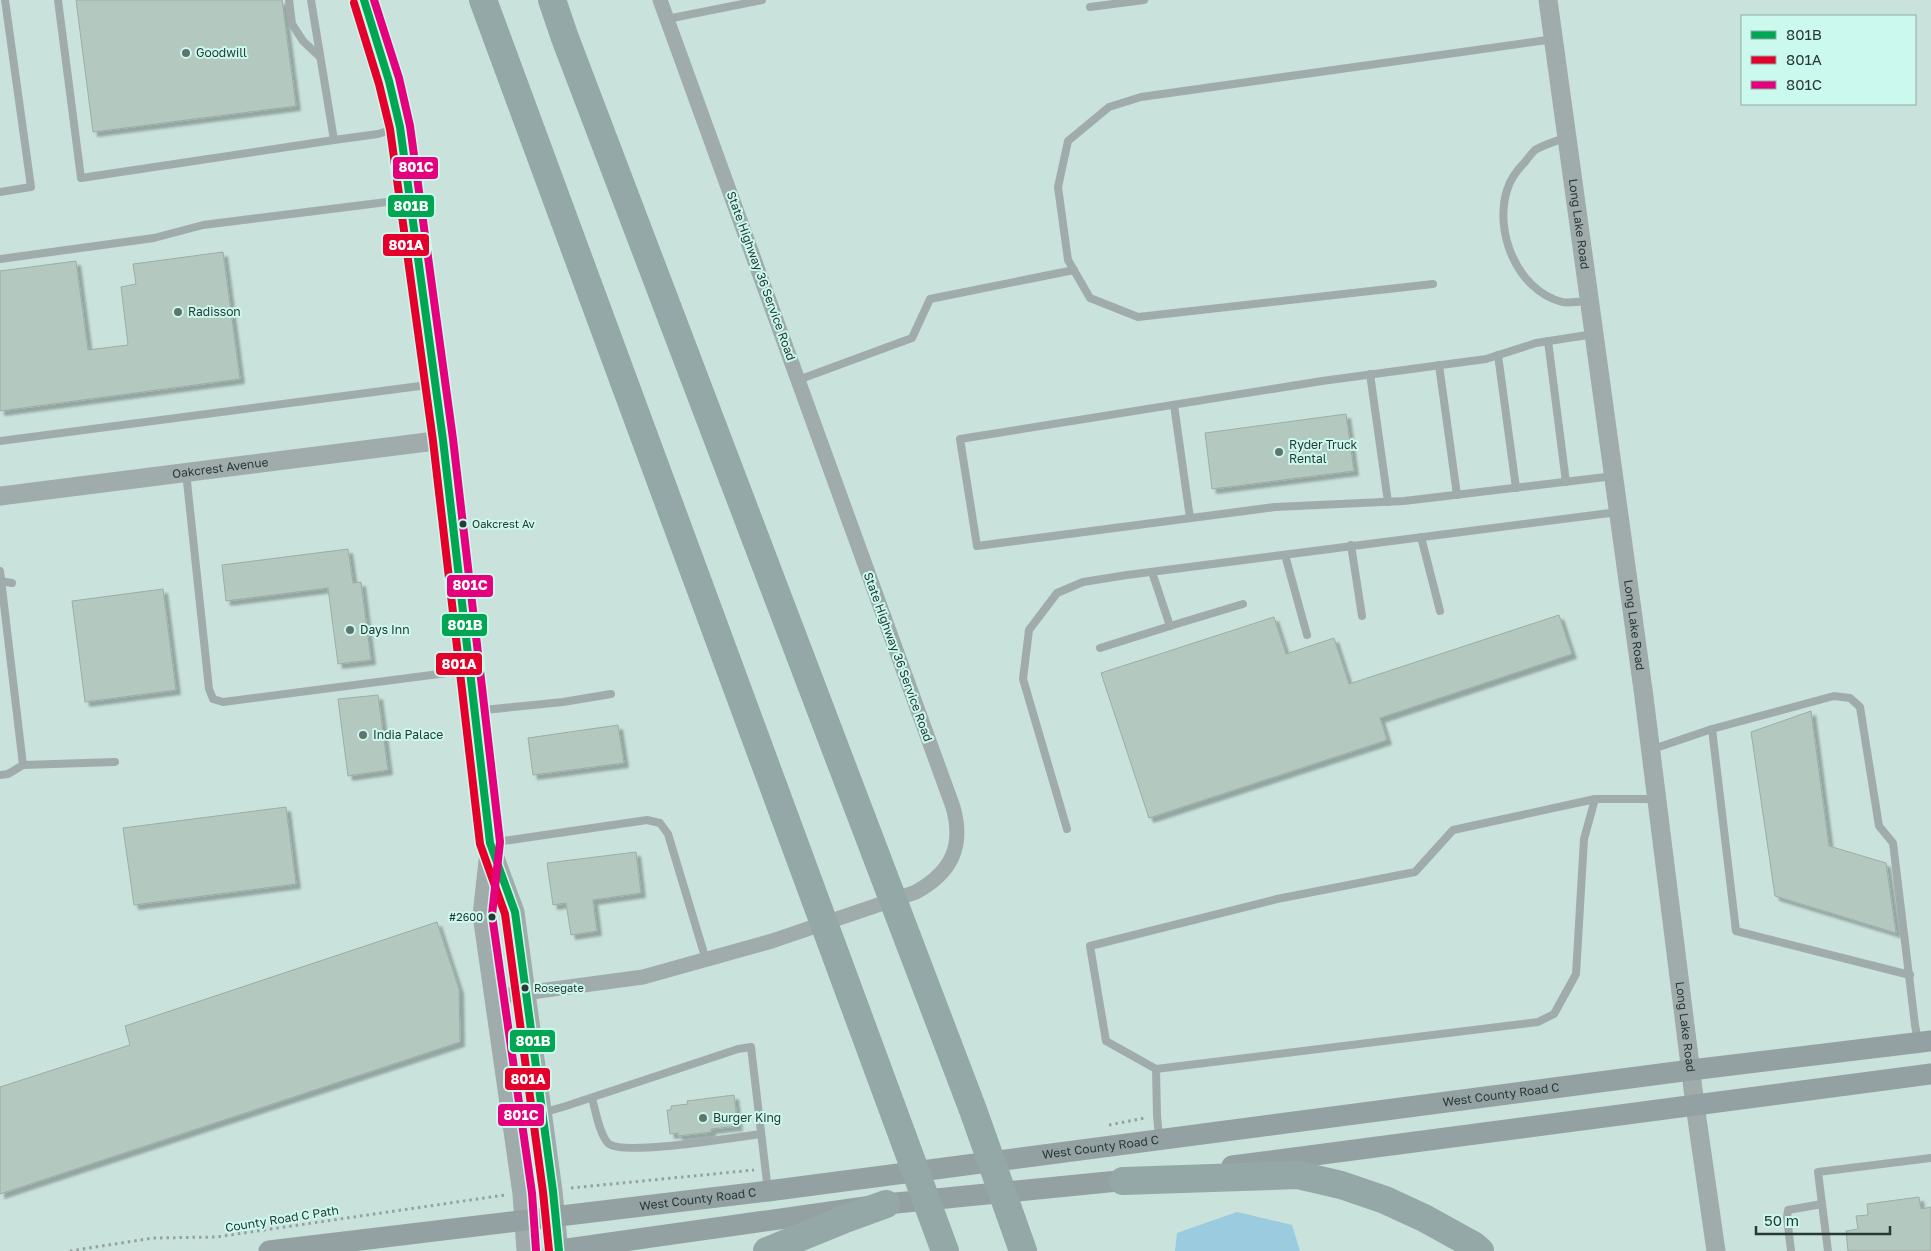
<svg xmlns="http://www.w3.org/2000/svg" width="1931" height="1251" viewBox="0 0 1931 1251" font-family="'Golos Text',sans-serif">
<defs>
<filter id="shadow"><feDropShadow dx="4.5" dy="4.5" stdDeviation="1" flood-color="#0004"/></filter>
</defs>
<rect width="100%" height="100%" fill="#cae2dc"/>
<polygon fill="#9acbdf" points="1237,1212 1292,1225 1300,1251 1175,1251 1177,1233"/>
<g fill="#b3c8be" stroke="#9cada6" filter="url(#shadow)">
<polygon points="76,0 282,0 296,106 93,132"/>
<polygon points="223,252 240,379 0,411 0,271 76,261 88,350 128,345 121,287 136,284 133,264"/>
<polygon points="1346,414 1354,471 1212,489 1205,433"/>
<polygon points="348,549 353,583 361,582 371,660 338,664 328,588 226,601 222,565"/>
<polygon points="163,589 176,690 85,702 72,601"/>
<polygon points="1559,615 1572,654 1380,718 1387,740 1149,818 1101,673 1274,617 1286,654 1334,638 1349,684"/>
<polygon points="378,695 388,770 348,776 338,699"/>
<polygon points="1811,711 1829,846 1886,863 1896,933 1775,896 1751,732"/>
<polygon points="618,725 624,763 533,775 528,738"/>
<polygon points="286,807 296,884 134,905 123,828"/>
<polygon points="636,852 641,893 593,900 597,931 571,935 566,903 553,905 547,863"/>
<polygon points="437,922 459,989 460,1042 0,1194 0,1087 130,1045 125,1026"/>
<polygon points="734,1095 738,1126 711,1129 711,1132 678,1136 678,1133 670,1134 667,1110 671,1110 671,1106 688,1104 687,1101"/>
<polygon points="1919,1197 1921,1209 1931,1207 1931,1251 1848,1251 1846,1231 1858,1229 1856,1216 1868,1215 1867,1204"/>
</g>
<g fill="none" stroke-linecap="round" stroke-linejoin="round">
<g stroke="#94a1a0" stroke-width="3" stroke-dasharray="2.5 4" stroke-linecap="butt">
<polyline points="1109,1125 1145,1118"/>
<polyline points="571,1188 754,1170"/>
<polyline points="70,1251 153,1238 216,1237 505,1195"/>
</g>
<g stroke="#a0acac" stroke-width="8">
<polyline points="58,0 81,178 334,140"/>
<polyline points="289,0 292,24 303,41 320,57"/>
<polyline points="311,0 334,140 378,134 400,127"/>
<polyline points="1090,7 1144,0"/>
<polyline points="667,19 762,0"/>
<path d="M1567,137C1557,141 1545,144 1535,150C1532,153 1528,158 1525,162C1518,169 1510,180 1507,190C1494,232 1517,290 1562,302C1569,304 1580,301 1588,301"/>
<polyline points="0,192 31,187 5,0"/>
<polyline points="0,259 154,238 203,225 411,199"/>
<polyline points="1433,284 1138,317 1090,298 1068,260 1058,187 1068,141 1109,107 1141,97 1554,39"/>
<polyline points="1594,334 1536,343 1486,359 1322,381 960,439 977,546 1275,507 1404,501 1614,476"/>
<polyline points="1548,341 1566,482"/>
<polyline points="1498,355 1516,488"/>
<polyline points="1439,365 1457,495"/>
<polyline points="1370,374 1388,502"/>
<polyline points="798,380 912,338 930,299 1074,270"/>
<polyline points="1174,405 1190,518"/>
<polyline points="0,441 435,384"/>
<polyline points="186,472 209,689 213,699 223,702 470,670"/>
<polyline points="1421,537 1440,611"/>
<polyline points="1351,545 1362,616"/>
<polyline points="1285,555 1307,635"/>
<polyline points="0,571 23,765 8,774 0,775"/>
<polyline points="0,581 12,583"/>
<polyline points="1170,626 1243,604"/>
<polyline points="1100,648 1170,626 1152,572"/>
<polyline points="474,711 563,702 611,694"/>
<polyline points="1712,729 1736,931 1910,975"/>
<polyline points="1650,750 1712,729 1834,696 1850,698 1860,707 1879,826 1893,843 1915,1025 1918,1041"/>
<polyline points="23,765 115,762"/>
<polyline points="1067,829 1023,679 1029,630 1057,593 1083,582 1127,575 1618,512"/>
<polyline points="490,843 647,820 660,823 668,834 706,960"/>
<polyline points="1156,1069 1538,1022 1554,1014 1576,974 1584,839 1595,799"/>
<path d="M592,1098C595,1109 600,1137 609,1144C626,1156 736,1137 761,1134"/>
<polyline points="511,1118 542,1113 566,1106 738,1049 751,1047 768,1191"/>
<polyline points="1159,1138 1157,1115 1156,1069 1106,1041 1090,946 1277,899 1415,872 1453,830 1595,799 1657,799"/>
<polyline points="1791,1251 1787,1217 1788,1210 1822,1204"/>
<polyline points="1828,1251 1818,1172 1931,1158"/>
</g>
<path stroke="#a0acac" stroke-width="15" d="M494,997L643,977L772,941L916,892C952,872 964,846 953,807L660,0"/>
<g stroke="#a0acac" stroke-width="19">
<polyline points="364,0 389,81 400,127 443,440 490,843 482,915 522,1194 526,1251"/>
<path id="s1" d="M1548,0L1644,697L1695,1105L1716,1251"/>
<path id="s2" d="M0,496L443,440"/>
<polyline points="491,847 515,912 553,1191 559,1251"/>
</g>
<g stroke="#93a1a2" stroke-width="21">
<polyline points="1232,1166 1931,1074"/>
<path id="s3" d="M269,1251L768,1191L1691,1070L1931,1041"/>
<polyline points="553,1251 886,1204 1138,1179"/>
</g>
<g stroke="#94a8a7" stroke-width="28">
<polyline points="483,0 945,1251"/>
<polyline points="552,0 565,38 973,1110 1023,1251"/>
<polyline points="1123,1181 1298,1175 1341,1185 1385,1200 1424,1218 1473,1245 1480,1251"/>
<polyline points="767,1251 845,1219 886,1204"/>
</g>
<defs>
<polyline id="bus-1" points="364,0 389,81 400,127 443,440 490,843 515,912 553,1191 559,1251"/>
<polyline id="bus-2" points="354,3 379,84 390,129 433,441 480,844 505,914 543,1192 549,1251"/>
<polyline id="bus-3" points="374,0 399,78 410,126 453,439 500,842 492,915 532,1193 536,1250"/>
</defs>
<use href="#bus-1" stroke="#ccf9ee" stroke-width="11"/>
<use href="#bus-2" stroke="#ccf9ee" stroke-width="11"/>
<use href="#bus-3" stroke="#ccf9ee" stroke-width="11"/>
<use href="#bus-1" stroke="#00a651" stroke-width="8"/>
<use href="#bus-2" stroke="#e4002b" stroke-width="8"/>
<use href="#bus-3" stroke="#e5007d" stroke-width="8"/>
</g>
<g fill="#60746f" stroke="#ccf9ee" stroke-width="2">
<circle cx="186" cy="53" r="5"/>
<circle cx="178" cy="312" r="5"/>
<circle cx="1279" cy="452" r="5"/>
<circle cx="350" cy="630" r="5"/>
<circle cx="363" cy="735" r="5"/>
<circle cx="703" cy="1118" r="5"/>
</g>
<g fill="#273935" stroke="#ccf9ee" stroke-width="2">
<circle cx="463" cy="524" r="4.5"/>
<circle cx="492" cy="917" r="4.5"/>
<circle cx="525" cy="988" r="4.5"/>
</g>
<g text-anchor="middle" stroke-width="4" stroke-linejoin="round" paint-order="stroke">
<g font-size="11" fill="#273935" stroke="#ccf9ee" text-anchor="start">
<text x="472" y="528">Oakcrest Av</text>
<text x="483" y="921" text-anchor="end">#2600</text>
<text x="534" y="992">Rosegate</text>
</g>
<g font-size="12" fill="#273935" stroke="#ccf9ee" text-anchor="start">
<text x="196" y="57">Goodwill</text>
<text x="188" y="316">Radisson</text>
<text x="1289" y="449">Ryder Truck<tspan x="1289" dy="14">Rental</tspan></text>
<text x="360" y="634">Days Inn</text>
<text x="373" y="739">India Palace</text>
<text x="713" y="1122">Burger King</text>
</g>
<g font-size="12" fill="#273935" stroke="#ccf9ee">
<text dy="4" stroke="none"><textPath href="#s1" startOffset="226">Long Lake Road</textPath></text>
<text transform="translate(761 276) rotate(70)" y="4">State Highway 36 Service Road</text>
<text dy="4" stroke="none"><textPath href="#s2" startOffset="222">Oakcrest Avenue</textPath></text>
<text dy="4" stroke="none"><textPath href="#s1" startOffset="631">Long Lake Road</textPath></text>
<text transform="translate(898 657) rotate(70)" y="4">State Highway 36 Service Road</text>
<text dy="4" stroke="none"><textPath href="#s1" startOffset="1036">Long Lake Road</textPath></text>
<text dy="4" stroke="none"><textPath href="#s3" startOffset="1242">West County Road C</textPath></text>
<text dy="4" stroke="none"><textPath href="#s3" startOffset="838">West County Road C</textPath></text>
<text dy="4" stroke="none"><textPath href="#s3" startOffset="432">West County Road C</textPath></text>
<text transform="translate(282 1219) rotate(-9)" y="4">County Road C Path</text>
</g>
</g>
<g stroke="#ccf9ee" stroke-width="2">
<rect x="392" y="156" width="47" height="24" rx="5" fill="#e5007d"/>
<rect x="387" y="194" width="48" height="24" rx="5" fill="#00a651"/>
<rect x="382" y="233" width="48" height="24" rx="5" fill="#e4002b"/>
<rect x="446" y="574" width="48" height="24" rx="5" fill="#e5007d"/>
<rect x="441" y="613" width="47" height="24" rx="5" fill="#00a651"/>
<rect x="435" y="652" width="48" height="24" rx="5" fill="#e4002b"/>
<rect x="509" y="1029" width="47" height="24" rx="5" fill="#00a651"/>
<rect x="504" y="1067" width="47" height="24" rx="5" fill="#e4002b"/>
<rect x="497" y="1103" width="48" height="24" rx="5" fill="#e5007d"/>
</g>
<g font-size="14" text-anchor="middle" font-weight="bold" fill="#fff">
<text x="416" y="172">801C</text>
<text x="411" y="211">801B</text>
<text x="406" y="250">801A</text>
<text x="470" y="590">801C</text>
<text x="465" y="630">801B</text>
<text x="459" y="669">801A</text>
<text x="533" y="1046">801B</text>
<text x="528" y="1084">801A</text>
<text x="521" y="1120">801C</text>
</g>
<rect x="1741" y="15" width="175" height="90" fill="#ccf9ee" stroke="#8aaca4"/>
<rect x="1751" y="31" width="25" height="8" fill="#00a651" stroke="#8aaca4"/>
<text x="1786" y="40" font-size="15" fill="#273935">801B</text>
<rect x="1751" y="56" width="25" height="8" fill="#e4002b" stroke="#8aaca4"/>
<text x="1786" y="65" font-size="15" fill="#273935">801A</text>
<rect x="1751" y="81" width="25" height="8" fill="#e5007d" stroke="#8aaca4"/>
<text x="1786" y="90" font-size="15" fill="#273935">801C</text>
<path d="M1756 1226v8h134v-8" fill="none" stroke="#273935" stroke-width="2.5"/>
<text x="1764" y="1226" font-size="15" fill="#273935" stroke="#ccf9ee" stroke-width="4" paint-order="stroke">50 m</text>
</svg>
